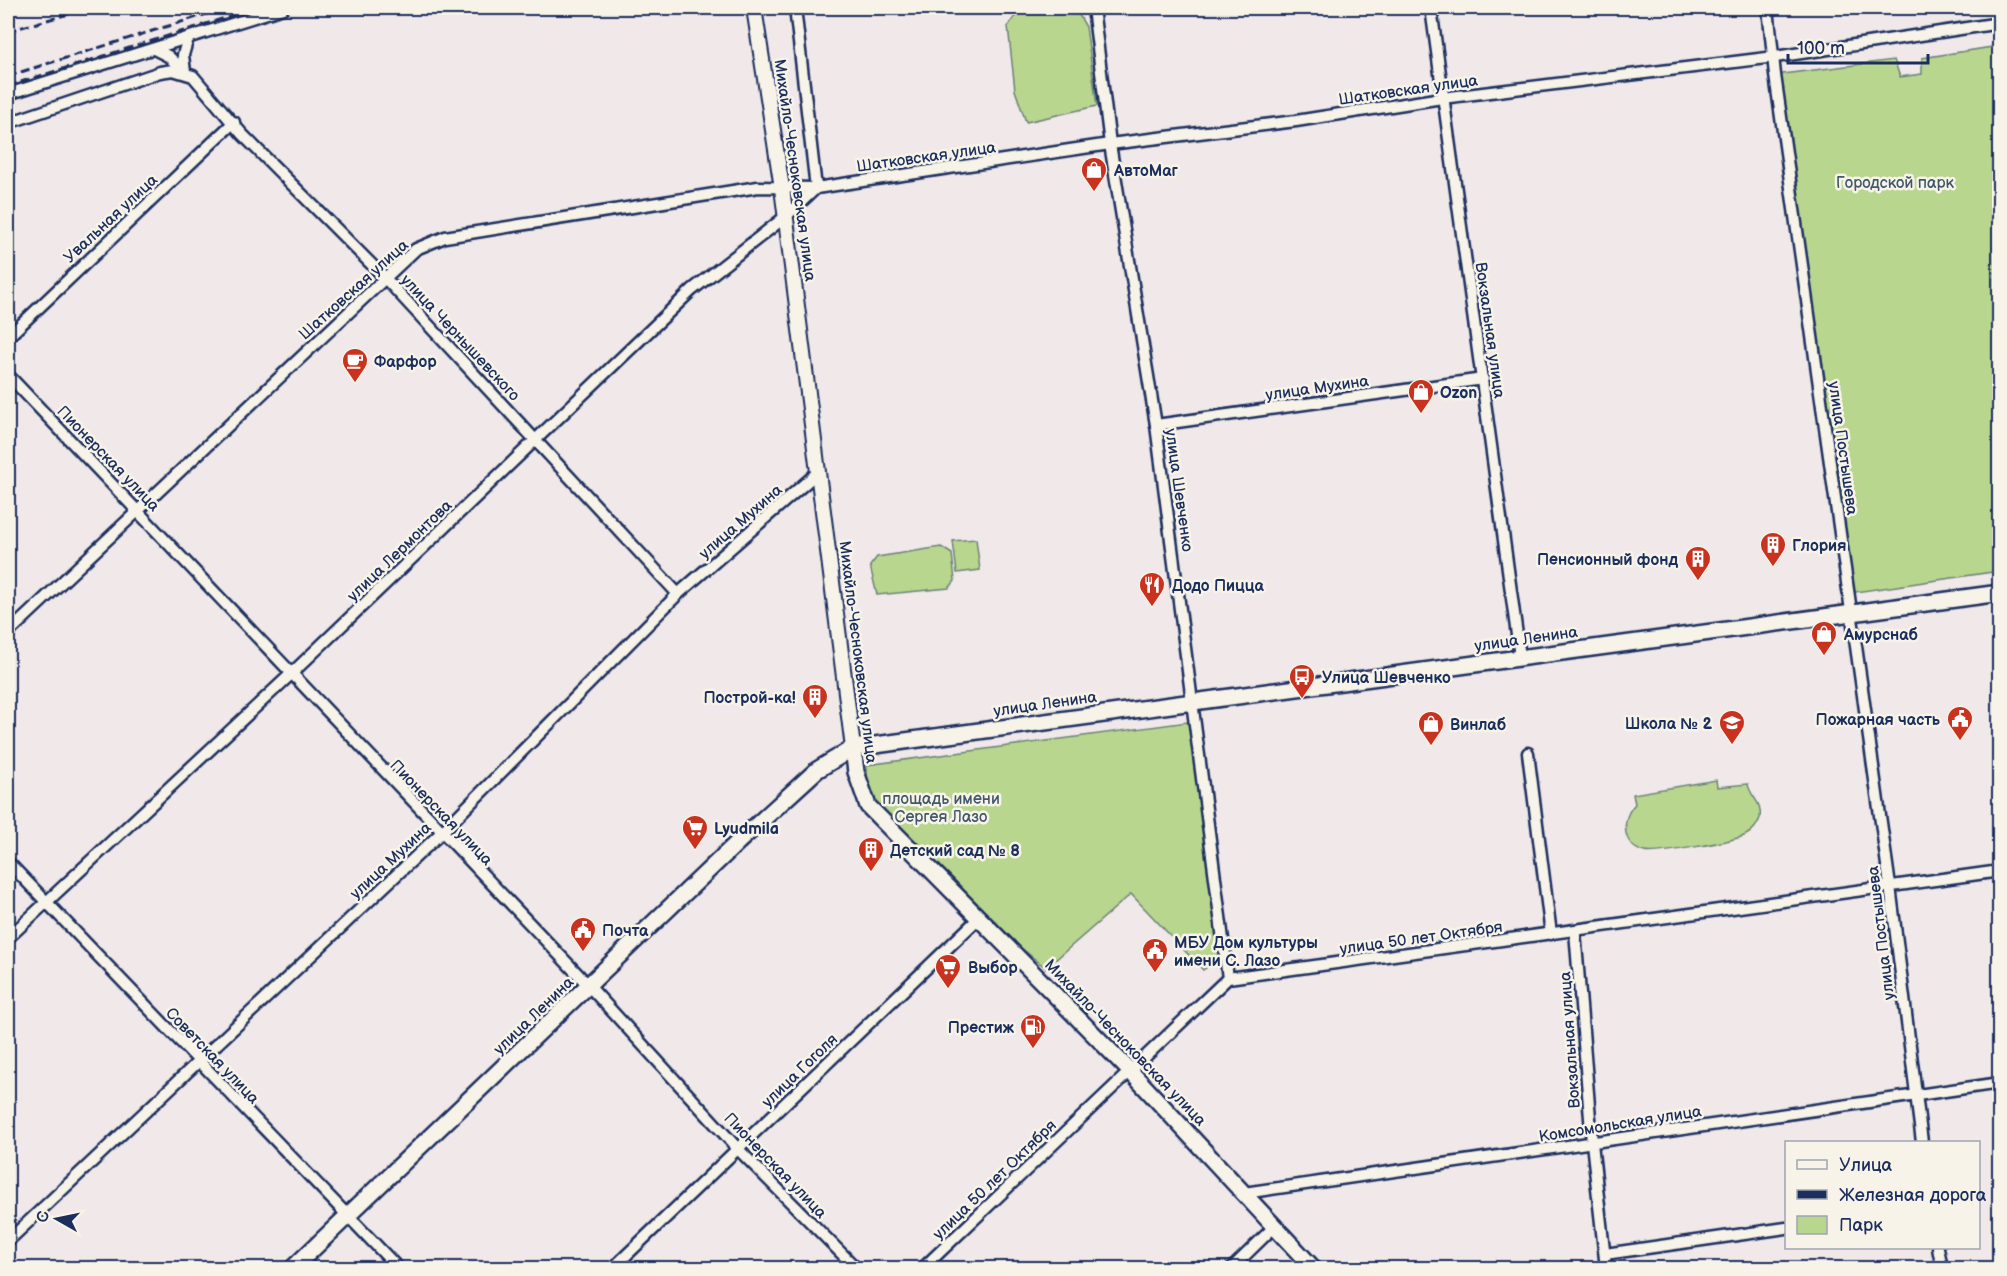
<svg xmlns="http://www.w3.org/2000/svg" width="2007" height="1276" viewBox="0 0 2007 1276" font-family="'Balsamiq Sans',sans-serif">
<rect width="100%" height="100%" fill="#f0e8e9"/>
<filter id="ink" filterUnits="userSpaceOnUse"><feTurbulence type="fractalNoise" baseFrequency=".0167" numOctaves="2"/><feDisplacementMap in="SourceGraphic" scale="12" xChannelSelector="R" yChannelSelector="G"/><feConvolveMatrix kernelMatrix="1 2 1 2 8 2 1 2 1" color-interpolation-filters="sRGB"/></filter>
<g filter="url(#ink)">
<g fill="#b9d68f" stroke="#6a8276" stroke-width="1.5">
<polygon points="1021,8 1050,8 1079,15 1086,27 1097,106 1026,122 1015,90 1008,26"/>
<polygon points="1999,46 1999,571 1849,593 1775,75 1894,60 1900,77 1922,74 1922,58"/>
<polygon points="976,539 980,570 957,573 953,541"/>
<polygon points="941,547 952,554 955,581 949,588 877,595 870,566 877,557"/>
<polygon points="1195,721 1221,957 1203,970 1131,894 1046,968 969,906 868,806 867,765"/>
<path d="M1716,780L1717,787L1748,784C1750,797 1763,802 1760,818C1758,825 1752,832 1746,835C1735,841 1655,855 1645,852C1622,847 1620,819 1635,804L1633,794Z"/>
</g>
<g fill="none" stroke-linecap="round" stroke-linejoin="round">
<defs>
<g id="minor">
<polyline points="1093,8 1110,144 1156,425 1228,978"/>
<polyline points="1431,8 1520,657"/>
<polyline points="1768,8 1775,75 1890,886 1922,1142"/>
<polyline points="154,49 168,56 184,71"/>
<polyline points="185,72 183,55 188,38"/>
<polyline points="8,94 283,8"/>
<polyline points="8,123 160,72 173,70 193,76 242,134 385,278 678,594"/>
<polyline points="8,337 234,122"/>
<polyline points="8,375 589,986 738,1149 856,1268"/>
<polyline points="1156,425 1483,379"/>
<polyline points="8,633 416,249 445,237 758,187 816,188 1110,144 1296,121 1442,98 1775,57 2000,23"/>
<polyline points="1528,753 1551,934"/>
<polyline points="8,862 398,1268"/>
<polyline points="1575,931 1592,1143 1606,1268"/>
<polyline points="8,938 290,675 692,290 785,217 816,188 795,8"/>
<polyline points="1244,1193 2000,1083"/>
<polyline points="8,1241 441,833 678,594 817,473"/>
<polyline points="1938,1248 1942,1268"/>
<polyline points="1605,1254 1786,1228"/>
<polyline points="613,1268 980,917"/>
<polyline points="923,1268 1228,978 2000,871"/>
<polyline points="1232,1268 1274,1227"/>
</g>
<polyline id="tertiary" points="754,8 782,188 853,748"/>
<g id="secondary">
<polyline points="853,748 856,772 868,806 1129,1070 1313,1268"/>
<polyline points="293,1268 738,842 817,770 853,748 2000,593"/>
</g>
</defs>
<use href="#minor" stroke="#1b2f5e" stroke-width="15"/>
<use href="#tertiary" stroke="#1b2f5e" stroke-width="18"/>
<use href="#secondary" stroke="#1b2f5e" stroke-width="20"/>
<use href="#minor" stroke="#f7f3e8" stroke-width="10"/>
<use href="#tertiary" stroke="#f7f3e8" stroke-width="14"/>
<use href="#secondary" stroke="#f7f3e8" stroke-width="15"/>
<g stroke="#1b2f5e" stroke-width="3" stroke-dasharray="9 4.5" stroke-linecap="butt">
<polyline points="8,31 90,8"/>
<polyline points="8,76 226,8"/>
<polyline points="8,86 257,8"/>
</g>
</g>
</g>
<defs>
<symbol id="shop-pin" viewBox="-11 -11 22 30"><path d="M0 17L-7.5 6A9.5 9.5 0 1 1 7.5 6Z" fill="#c8321e" stroke="#f7f3e8"/><path d="M-5-2.5h2.3a2.7 3.5 0 0 1 5.4 0H5L5.5 6h-11ZM-1.5-2.5h3a1.5 2.3 0 0 0-3 0Z" fill="#fff"/></symbol>
<symbol id="cafe-pin" viewBox="-11 -11 22 30"><path d="M0 17L-7.5 6A9.5 9.5 0 1 1 7.5 6Z" fill="#c8321e" stroke="#f7f3e8"/><path d="M-5.5-4.5H6V0H3Q3 3.5 0 3.5H-2.5Q-5.5 3.5-5.5 0ZM3-3.2v2h1.7v-2ZM-6 4.5H4V6H-6Z" fill="#fff"/></symbol>
<symbol id="building-pin" viewBox="-11 -11 22 30"><path d="M0 17L-7.5 6A9.5 9.5 0 1 1 7.5 6Z" fill="#c8321e" stroke="#f7f3e8"/><path d="M-4-6H4V6H1V3H-1V6H-4ZM-2.5-4.3h1.7v1.8h-1.7ZM.8-4.3h1.7v1.8H.8ZM-2.5-1h1.7V.8h-1.7ZM.8-1h1.7V.8H.8Z" fill="#fff"/></symbol>
<symbol id="restaurant-pin" viewBox="-11 -11 22 30"><path d="M0 17L-7.5 6A9.5 9.5 0 1 1 7.5 6Z" fill="#c8321e" stroke="#f7f3e8"/><path d="M-5-6h1v4h1v-4h1v4h1v-4h1v5L-1.5 .5V6h-2V.5L-5-1ZM5-6V6H3V1.5H1.5Q1.5-4 5-6Z" fill="#fff"/></symbol>
<symbol id="bus-pin" viewBox="-11 -11 22 30"><path d="M0 17L-7.5 6A9.5 9.5 0 1 1 7.5 6Z" fill="#c8321e" stroke="#f7f3e8"/><path d="M-5-6H5V4H4V6H2V4H-2V6H-4V4H-5ZM-3.5-4V0h7V-4ZM-3.5 1.2v1.5H-2V1.2ZM2 1.2v1.5H3.5V1.2Z" fill="#fff"/></symbol>
<symbol id="civic-pin" viewBox="-11 -11 22 30"><path d="M0 17L-7.5 6A9.5 9.5 0 1 1 7.5 6Z" fill="#c8321e" stroke="#f7f3e8"/><path d="M-.6-6.5H3V-4.5H.6V-3L4-1V1h2V6H-6V1h2V-1L-.6-3ZM-1.2 2.5V6h2.4V2.5Z" fill="#fff"/></symbol>
<symbol id="school-pin" viewBox="-11 -11 22 30"><path d="M0 17L-7.5 6A9.5 9.5 0 1 1 7.5 6Z" fill="#c8321e" stroke="#f7f3e8"/><path d="M0-5L7-2L0 1L-7-2ZM-4 1L0 2.5L4 1V4Q0 6-4 4Z" fill="#fff"/></symbol>
<symbol id="supermarket-pin" viewBox="-11 -11 22 30"><path d="M0 17L-7.5 6A9.5 9.5 0 1 1 7.5 6Z" fill="#c8321e" stroke="#f7f3e8"/><path d="M-6-5.5h2.5l.6 2H6L4.5 2H-2.5L-4.4-4H-6ZM-1.5 3.2a1.3 1.3 0 1 0 .1 0ZM3 3.2a1.3 1.3 0 1 0 .1 0Z" fill="#fff"/></symbol>
<symbol id="fuel-pin" viewBox="-11 -11 22 30"><path d="M0 17L-7.5 6A9.5 9.5 0 1 1 7.5 6Z" fill="#c8321e" stroke="#f7f3e8"/><path d="M-5.5-6h7V0h2V4h1.3V-2.5L3-4.5l.8-.8L6-3V5H2.5V1h-1V6h-7ZM-4.2-4.7v3.2H.2V-4.7Z" fill="#fff"/></symbol>
</defs>
<g fill-rule="evenodd">
<use href="#shop-pin" x="1079" y="155" width="30" height="40"/>
<use href="#cafe-pin" x="340" y="346" width="30" height="40"/>
<use href="#shop-pin" x="1406" y="377" width="30" height="40"/>
<use href="#building-pin" x="1758" y="530" width="30" height="40"/>
<use href="#building-pin" x="1683" y="544" width="30" height="40"/>
<use href="#restaurant-pin" x="1137" y="570" width="30" height="40"/>
<use href="#shop-pin" x="1809" y="619" width="30" height="40"/>
<use href="#bus-pin" x="1287" y="662" width="30" height="40"/>
<use href="#building-pin" x="800" y="682" width="30" height="40"/>
<use href="#civic-pin" x="1945" y="704" width="30" height="40"/>
<use href="#school-pin" x="1717" y="708" width="30" height="40"/>
<use href="#shop-pin" x="1416" y="709" width="30" height="40"/>
<use href="#supermarket-pin" x="680" y="813" width="30" height="40"/>
<use href="#building-pin" x="856" y="835" width="30" height="40"/>
<use href="#civic-pin" x="568" y="915" width="30" height="40"/>
<use href="#civic-pin" x="1140" y="936" width="30" height="40"/>
<use href="#supermarket-pin" x="933" y="952" width="30" height="40"/>
<use href="#fuel-pin" x="1018" y="1012" width="30" height="40"/>
</g>
<g text-anchor="middle" stroke-width="5" stroke-linejoin="round" paint-order="stroke">
<g font-size="16" fill="#1b2f5e" stroke="#f7f3e8">
<text transform="translate(1408 89) rotate(-8)" y="6">Шатковская улица</text>
<text transform="translate(926 156) rotate(-8)" y="6">Шатковская улица</text>
<text transform="translate(796 170) rotate(82)" y="6">Михайло-Чесноковская улица</text>
<text transform="translate(110 218) rotate(-43)" y="6">Увальная улица</text>
<text transform="translate(353 289) rotate(-42)" y="6">Шатковская улица</text>
<text transform="translate(1491 330) rotate(82)" y="6">Вокзальная улица</text>
<text transform="translate(461 337) rotate(47)" y="6">улица Чернышевского</text>
<text transform="translate(1317 387) rotate(-8)" y="6">улица Мухина</text>
<text transform="translate(1844 448) rotate(82)" y="6">улица Постышева</text>
<text transform="translate(109 458) rotate(46)" y="6">Пионерская улица</text>
<text transform="translate(1180 490) rotate(82)" y="6">улица Шевченко</text>
<text transform="translate(740 521) rotate(-41)" y="6">улица Мухина</text>
<text transform="translate(399 550) rotate(-44)" y="6">улица Лермонтова</text>
<text transform="translate(1526 638) rotate(-8)" y="6">улица Ленина</text>
<text transform="translate(859 652) rotate(83)" y="6">Михайло-Чесноковская улица</text>
<text transform="translate(1045 703) rotate(-8)" y="6">улица Ленина</text>
<text transform="translate(442 812) rotate(46)" y="6">Пионерская улица</text>
<text transform="translate(390 860) rotate(-43)" y="6">улица Мухина</text>
<text transform="translate(1880 933) rotate(-97)" y="6">улица Постышева</text>
<text transform="translate(1421 937) rotate(-8)" y="6">улица 50 лет Октября</text>
<text transform="translate(533 1015) rotate(-44)" y="6">улица Ленина</text>
<text transform="translate(1569 1040) rotate(-94)" y="6">Вокзальная улица</text>
<text transform="translate(1126 1042) rotate(46)" y="6">Михайло-Чесноковская улица</text>
<text transform="translate(213 1055) rotate(46)" y="6">Советская улица</text>
<text transform="translate(799 1070) rotate(-44)" y="6">улица Гоголя</text>
<text transform="translate(1620 1123) rotate(-9)" y="6">Комсомольская улица</text>
<text transform="translate(776 1165) rotate(46)" y="6">Пионерская улица</text>
<text transform="translate(994 1179) rotate(-44)" y="6">улица 50 лет Октября</text>
</g>
<g font-size="16" font-weight="bold" fill="#1b2f5e" stroke="#f7f3e8" text-anchor="start">
<text x="1114" y="176">АвтоМаг</text>
<text x="374" y="367">Фарфор</text>
<text x="1440" y="398">Ozon</text>
<text x="1792" y="551">Глория</text>
<text x="1678" y="565" text-anchor="end">Пенсионный фонд</text>
<text x="1172" y="591">Додо Пицца</text>
<text x="1844" y="640">Амурснаб</text>
<text x="1322" y="683">Улица Шевченко</text>
<text x="796" y="703" text-anchor="end">Построй-ка!</text>
<text x="1940" y="725" text-anchor="end">Пожарная часть</text>
<text x="1712" y="729" text-anchor="end">Школа № 2</text>
<text x="1450" y="730">Винлаб</text>
<text x="714" y="834">Lyudmila</text>
<text x="890" y="856">Детский сад № 8</text>
<text x="602" y="936">Почта</text>
<text x="1174" y="948">МБУ Дом культуры<tspan x="1174" dy="18">имени С. Лазо</tspan></text>
<text x="968" y="973">Выбор</text>
<text x="1014" y="1033" text-anchor="end">Престиж</text>
</g>
<g font-size="16" fill="#42596a" stroke="#f7f3e8">
<text x="1895" y="188">Городской парк</text>
<text x="941" y="804">площадь имени<tspan x="941" dy="18">Сергея Лазо</tspan></text>
</g>
</g>
<rect width="2007" height="1276" fill="none" stroke="#f7f3e8" stroke-width="30"/>
<rect x="15" y="15" width="1977" height="1246" fill="none" stroke="#1b2f5e" stroke-width="2" filter="url(#ink)"/>
<rect x="1785" y="1141" width="195" height="108" fill="#f7f3e8" stroke="#9fa5b1" stroke-width="1.5"/>
<rect x="1797" y="1160" width="30" height="9" fill="#f7f3e8" stroke="#9fa5b1" stroke-width="1.5"/>
<text x="1839" y="1171" font-size="18" fill="#1b2f5e">Улица</text>
<rect x="1797" y="1190" width="30" height="9" fill="#1b2f5e" stroke="#9fa5b1" stroke-width="1.5"/>
<text x="1839" y="1201" font-size="18" fill="#1b2f5e">Железная дорога</text>
<rect x="1797" y="1216" width="30" height="18" fill="#b9d68f" stroke="#9fa5b1" stroke-width="1.5"/>
<text x="1839" y="1231" font-size="18" fill="#1b2f5e">Парк</text>
<g transform="translate(57 1219) rotate(279)" stroke="#f7f3e8" stroke-width="4.5" paint-order="stroke">
<path d="M0-4.5L10 22L0 15L-10 22Z" fill="#1b2f5e"/>
<text y="-9" font-size="16" font-weight="bold" text-anchor="middle" fill="#1b2f5e">С</text>
</g>
<path d="M1788 54v9h140v-9" fill="none" stroke="#1b2f5e" stroke-width="3"/>
<text x="1797" y="54" font-size="18" fill="#1b2f5e" stroke="#f7f3e8" stroke-width="4.5" paint-order="stroke">100 m</text>
</svg>
